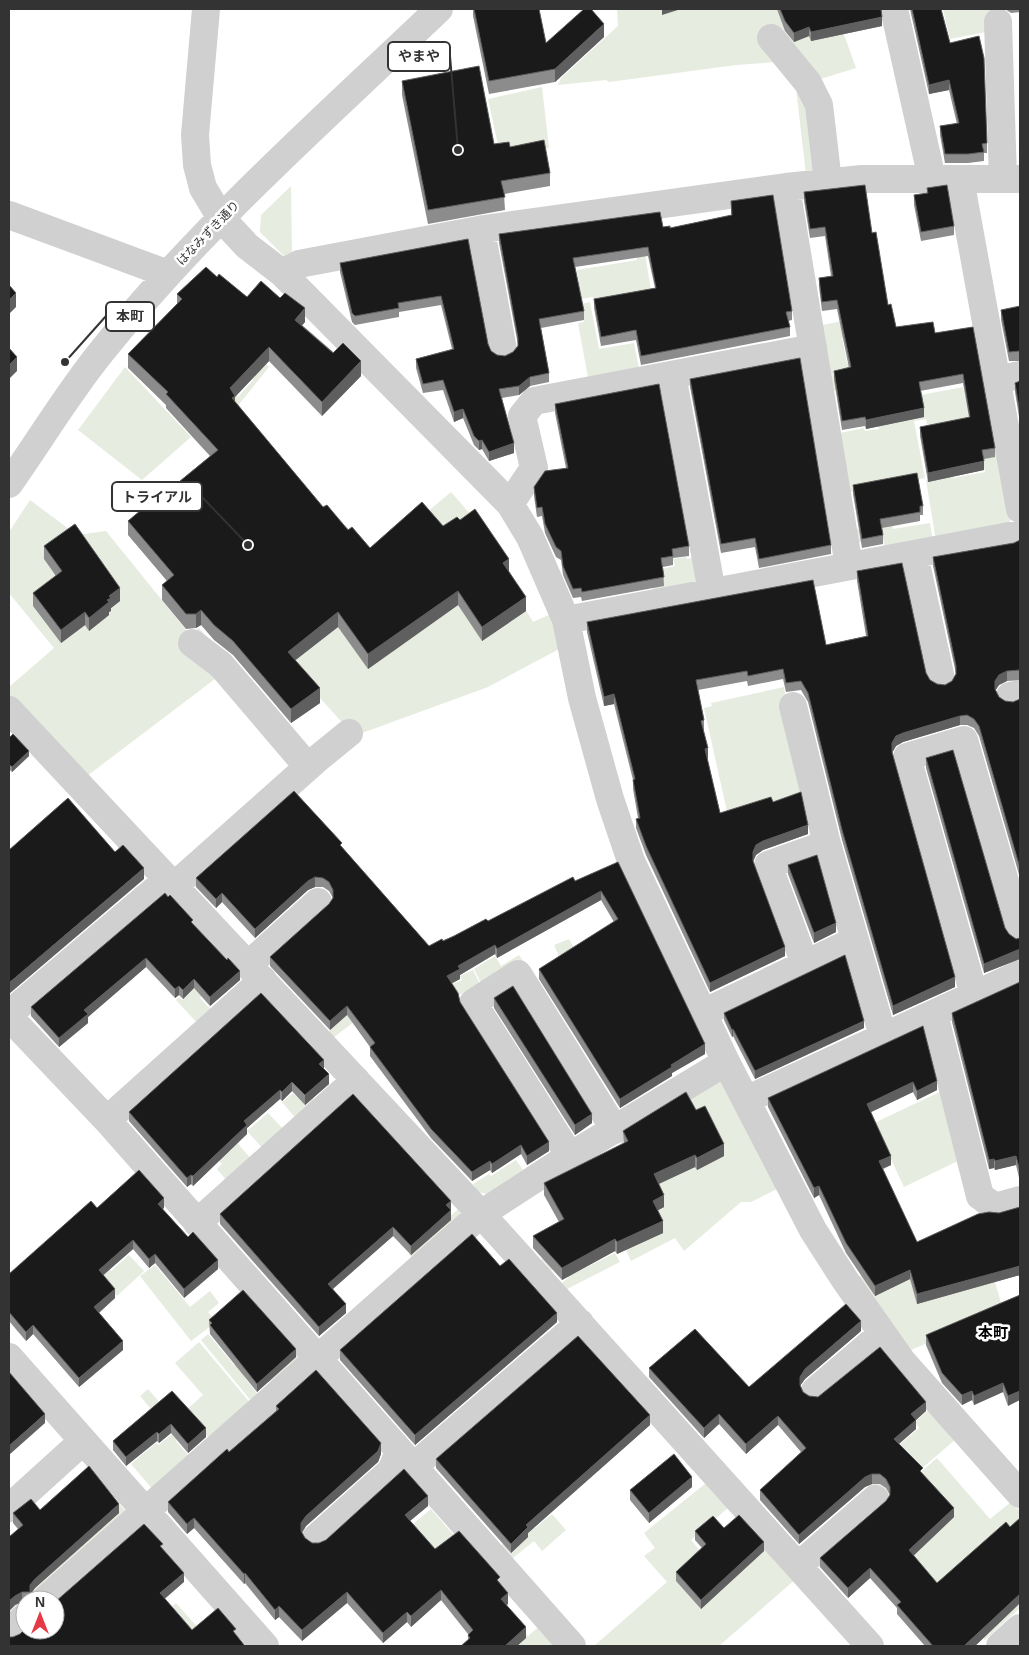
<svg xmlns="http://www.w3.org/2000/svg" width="1029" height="1655" font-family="Arial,'Noto Sans JP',sans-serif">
<rect width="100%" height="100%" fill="#fff"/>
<!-- green -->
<path fill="#e6ecdf" d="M617,9H843L842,29L856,68L814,81L833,160L806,175L796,88L776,62L736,65L609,82L606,80L558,85L561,78L618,26Z
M943,9H998L991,31L950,39Z
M542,87L549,148L500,154L488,99Z
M291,186L292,256H284L260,232L261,215Z
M642,235L652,297L594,306L593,297L581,299L577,270L637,260L633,236Z
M590,302L599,349L634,343L640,373L589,383L578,323L584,322L581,304Z
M843,321L846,337L842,338L847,363L879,357L841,389L830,392L817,326Z
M264,361L269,367L236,408L212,373L238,397L253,380L250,377Z
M125,367L191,437L142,480L78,430Z
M963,387L969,420L993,416L1012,518L1004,529L936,541L926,480L953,475V478L985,472L977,431L929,434L926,419L914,421L925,478L846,493L835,434L864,428L865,431L879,429L878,424L910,397Z
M451,492L492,539L511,574L506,577L533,622L551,614L563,647L488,687L354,736L271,643Z
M30,500L77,535L106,531L190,635L199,628L232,666L87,776L9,695V687L54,648L9,593V532Z
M892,523L893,529L930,523L933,541L885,549L883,538L855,543L852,530Z
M686,557L687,559L696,557L699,578L691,587L654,593L649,564L662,569L675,566L673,559Z
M784,687L804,799L728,816L704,708L712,706L711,703Z
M569,939L575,950L561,961L554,945Z
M519,955L523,961L521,965L481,983L474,969L495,956L501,966Z
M399,970L408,980L333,1038L328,1032Z
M473,970L480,984L451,999L445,987L462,980L460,976Z
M200,983L208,991L200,998L213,1012L199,1025L176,1000L179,997L182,1000Z
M720,1080L777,1189L751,1202H741L684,1251L675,1238L631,1261L600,1195L626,1153L619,1137Z
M306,1090L315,1100L298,1121L282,1102L293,1093L297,1097Z
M944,1090L962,1159L904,1187L874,1123Z
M268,1113L285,1131L264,1150L247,1131Z
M234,1139L252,1160L227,1181L217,1169L222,1164L215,1156Z
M516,1160L523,1170L487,1194L478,1192L473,1184L489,1174L491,1176Z
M458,1209L463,1215L414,1260L409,1254Z
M978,1222L1003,1310L911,1350L853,1279Z
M559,1249L577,1272L615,1253L620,1262L567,1289L562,1283L568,1278L558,1266L551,1271L541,1259Z
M94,1252L111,1271L129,1255L144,1271L117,1296L85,1260Z
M155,1265L190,1307L210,1291L219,1303L208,1312L216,1322L191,1341L140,1276Z
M208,1334L234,1365L244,1357L286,1363L300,1352L305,1357L271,1385L258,1368L245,1378L259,1396L252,1402L201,1340Z
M199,1342L252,1405L212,1442L194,1420L176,1441L191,1459L154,1491L131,1464L156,1443L159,1445L172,1434L140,1396L148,1389L175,1420L203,1395L175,1363Z
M931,1408L957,1438L882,1503L851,1467L881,1461L919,1428L915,1422Z
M937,1458L990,1519L1011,1502L1020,1511V1608L985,1640L921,1571L860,1525Z
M706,1483L729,1507L691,1540L701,1552L739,1519L797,1578L719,1646H594L667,1582L644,1556L655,1548L644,1533Z
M118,1502L128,1514L30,1600H25V1605L9,1619V1606Z
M431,1509L456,1538L426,1564L402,1533Z
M552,1514L566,1530L542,1551L534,1541L508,1562L497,1549L529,1522L535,1528Z
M176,1603L199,1629L191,1637L168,1610Z
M504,1609L528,1636L542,1624L561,1646H462Z"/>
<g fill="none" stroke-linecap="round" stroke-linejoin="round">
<!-- minor -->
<path stroke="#d0d0d0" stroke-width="28" d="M206,9L195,135L197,165L203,188L221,218L247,246L282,273L510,504L530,537L566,620L582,698L610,799L631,861L726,1062L813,1230L845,1280L902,1361L1020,1494
M894,9L932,179
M998,22L1003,179
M771,38L808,83L819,105L828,182
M960,179L1020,509
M786,187L849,566
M9,215L168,274
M481,230L503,350
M282,273L299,264L484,229L786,187L862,179H1020
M672,375L712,592
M996,380L1020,375
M9,484C40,440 68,393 102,351C202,226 324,119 439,9
M510,504L534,468L522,416L534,401L813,348
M914,554L941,679
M566,620L1020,534
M192,643L221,665L308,767
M1010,696L1020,694
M793,706L827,844L883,1036
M9,710L481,1214L870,1646
M173,887L317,759L349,733
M805,964L768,865L827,844
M248,965L318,902
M974,995L907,757L964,740L1020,933
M703,1013L854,941
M9,1014L167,880
M934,1014L980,1196L995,1207L1020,1200
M9,1017L107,1120L572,1646
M746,1100L1020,974
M107,1120L263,980
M570,1156L473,1003L518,974L615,1130
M197,1223L356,1080
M9,1357L265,1646
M815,1391L882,1334
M413,1467L580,1323
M9,1508L83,1441
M316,1538L391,1471L399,1452
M798,1566L875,1499
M45,1600L481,1214L570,1156L726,1062
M9,1632L25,1617
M1000,1646L1020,1628"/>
</g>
<!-- wall -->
<path fill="#8c8c8c" d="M473,9H539L546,43L604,37L555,82L489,94L473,16Z
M777,9H881L882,26L811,41L809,36L794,42L785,31Z
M910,9H941L950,43L987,143V153H984V161L968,163H945L940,135V126L957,124L949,90L929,94Z
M1005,9H1020V12L1011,13Z
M402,81L494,144L510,147L550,173V186L504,194L505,210L428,224L402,95Z
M927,188L954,226V235L921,241L914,205V195L927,193Z
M804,192L872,233L888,305L896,327L935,333L973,327L995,448V457L984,459V470L928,482L920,436V427L969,418L963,383L920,391L924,417L866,429L865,426L842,430L834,380V371L849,368L837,309L822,311L819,287V278L831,276L825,236L810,238L804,201Z
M731,201L792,311V320L788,321L790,327V336L641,365L636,340L601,346L594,308V299L655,288L648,256L575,267L584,311V320L541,328L549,373V382L530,386L519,395L502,398L514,453L489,461L482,449L479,450L474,445L463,418L454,422L443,390L423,393L416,368V359L452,349L441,305L399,312V317L355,325L352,322L340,272V263L468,239L488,344L491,351L497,355L505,356L513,352L518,345L499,243V234L663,227L670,228L731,215Z
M217,277L247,297L305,322L302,325L361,376L322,416L269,361L235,397V402L323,507L370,548L443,526L460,520L509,572L526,611L482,641L458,605L368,669L338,627L295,660L320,703L291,723L233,655L214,640L201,625L196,628L186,629L162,600V585L167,581L128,535V521L163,495L210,456L166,408V405L128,368V354L177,304V294Z
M1020,306V361H1009L1001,320V310Z
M690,379L831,545V554L759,568L755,547L721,553L690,387Z
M1020,381V423L1015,392V383Z
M555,404L689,546V556L673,558V565L663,567L664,586L582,601L581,597L573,598L563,575L561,560L556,557L545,533L542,516L537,517L534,496V487L566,468L555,413Z
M853,485L923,506V515H920V521L882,528L883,535V544L862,548L853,494Z
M1020,540V680L1007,681L999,685L995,691L999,697L1005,701L1013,702L1020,699V878L979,736L974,728L967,725H960L903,742L896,746L892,753L955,987L893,1015L842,840L808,702L801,690L786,692L783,679L748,686L747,681L698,690L704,720V730H703L707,758L720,813L773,802L808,834L763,850L756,855L753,861L785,956L710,992L646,855L636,828V819L638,818L633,789V780L614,704L604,706L587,632V622L826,645L866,636L857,581V571L926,673L930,680L937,684L945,685L952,681L956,674L933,566V557L1014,543Z
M44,546L120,601L111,608V611L109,612V615L89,631L85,625L61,643L33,606V593L56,576L44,559Z
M9,738L29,756L12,772L9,769Z
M926,758L1005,928L1009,934L1016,939L1020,938V959L984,973L926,768Z
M342,847L429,946L454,936L488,921L575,881L618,862L705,1054L672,1073V1076L620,1108L539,979V969L614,922L601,900L497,958L495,954L460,975V979L452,983L460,1002L549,1151L527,1165L521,1154L492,1173L490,1170L472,1181L431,1138L370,1056V1047L347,1015L330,1030L270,966V957L329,904L333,898L329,891L323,887H315L308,890L255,938L222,902L216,908L196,887V878Z
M788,865L836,932L814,943L788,874Z
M193,925L240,980L210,1006L194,988L183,999L179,995L175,998L146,967L88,1017V1023L59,1047L31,1016V1007Z
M1020,982V1182L1016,1165L995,1170L994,1168L989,1169L952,1022V1013Z
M494,998L592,1123L575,1135L494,1008Z
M724,1013L864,1028L755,1079L733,1036L732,1037L724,1020Z
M923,1026L937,1090L917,1100L913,1092L871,1112L891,1165L883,1169L917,1242L999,1213L1020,1207V1275L917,1304L910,1279L875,1296L846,1253L819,1195L814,1198L768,1107V1098Z
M324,1069L329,1084L305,1105L292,1091L282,1101L280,1099L247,1128V1134L193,1186L191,1184L187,1187L129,1121V1112Z
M696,1110L724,1156L697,1170L695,1167L659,1184L664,1207L658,1210L663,1233L617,1254L615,1251L562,1280L533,1248V1236L559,1222L544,1195V1183L624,1144L623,1131Z
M451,1201V1220L411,1255L393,1236L333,1289L346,1313L319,1336L220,1224V1214Z
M97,1208H164L162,1209L218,1269L184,1298L155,1263L149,1268L133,1249L103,1275L115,1298L99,1313L123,1350L79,1387L33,1334L26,1341L9,1321V1274Z
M500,1266L557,1322L415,1445L340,1360V1350Z
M1020,1295L1008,1406L1003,1392L974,1405L972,1400L962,1405L942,1383L926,1345V1335Z
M209,1320L296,1357L257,1392L210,1334Z
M861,1331L805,1379L800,1386L803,1392L809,1396L926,1411L916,1420V1429L899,1444L923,1475L954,1517L913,1556L937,1583L1010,1527L1020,1518V1603L975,1646H925L897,1614V1608L870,1578L848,1598L820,1567V1558L886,1501L890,1495L886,1488L880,1484H872L865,1487L799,1544L760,1500V1490L801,1452L778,1425L746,1454L719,1424L704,1438L649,1377V1368L749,1387Z
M172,1391L206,1437L188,1453L171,1433L159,1443L157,1441L126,1466L113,1450V1441Z
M276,1406L381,1454L378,1462L306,1526L302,1533L305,1538L312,1543H319L428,1506L410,1521L435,1549L500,1583L508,1604L506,1605L526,1638L517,1646H461L468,1641V1634L441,1600L411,1627L407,1622L383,1643L347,1603L302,1641L279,1617L275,1620L245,1583L244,1584L194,1528L187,1534L168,1512V1502L229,1452L276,1411Z
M650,1425L528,1533V1537L511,1553L436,1468V1459Z
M692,1487L649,1523L630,1500V1490Z
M40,1510L119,1513L35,1588L30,1595V1600H25V1602H22L15,1605L9,1611V1537L18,1529L13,1523V1513Z
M724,1528L764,1551L701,1609L676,1581V1572L702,1548L695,1540V1531Z"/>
<!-- shaded-wall -->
<path fill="#5f5f5f" d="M662,9H681L662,15Z
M882,17V26L811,41V32Z
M604,24V37L555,82V69Z
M809,27V36L794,42V33Z
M949,80V90L929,94V85Z
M16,293V307L9,314V300Z
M305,308V322L295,334V320Z
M269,347V361L235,397V410L232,412L230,388Z
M17,357V371L9,379V365Z
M361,361V376L322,416V402Z
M530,377V386L519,395V386Z
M924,408V417L866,429V420Z
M463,409V418L454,422V412Z
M482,440V449L479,450V441Z
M514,443V453L489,461V452Z
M984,461V470L928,482V473Z
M509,559V573L503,563Z
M120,588V601L111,608V611L109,612V615L89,631V618L107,600L109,596Z
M458,591V605L368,669V654Z
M526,597V611L482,641V627Z
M201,610V625L196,628V614Z
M85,612V625L61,643V630Z
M338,612V627L288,666V652Z
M1007,671V681L999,685L995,691V681L999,675Z
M320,688V703L291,723V709Z
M614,694V704L604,706V697Z
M960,716V725L903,742L896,746L892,753V743L896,736L903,733Z
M708,748V758H705V749Z
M29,751V756L12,772V767Z
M808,825V834L763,850L756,855L753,862V852L756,845L763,841Z
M144,868V879L9,994V983Z
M315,877V887L308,890L255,938V929L308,881Z
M601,891V900L497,958V949Z
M222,893V902L216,908V899Z
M836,923V932L814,943V933Z
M495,945V954L460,975V979L447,986V976L458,966Z
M785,947V956L710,992V983Z
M1020,949V959L984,973V964Z
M146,958V967L88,1017V1023L59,1047V1038L84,1010Z
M240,971V980L210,1006V997Z
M955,977V987L893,1015V1006Z
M194,979V988L183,999V990Z
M179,986V995L175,998V989Z
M347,1006V1015L330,1030V1021Z
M864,1021V1028L755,1079V1071Z
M733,1029V1036L732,1037V1030Z
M705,1044V1054L672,1073V1076L620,1108V1099L671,1065Z
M324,1060V1069L319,1064Z
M329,1074V1084L305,1105V1095Z
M937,1081V1090L917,1100V1091Z
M292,1082V1091L282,1101V1092Z
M913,1082V1092L867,1114V1104Z
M280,1090V1099L247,1128V1134L193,1186V1176L244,1121Z
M592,1114V1123L575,1135V1125Z
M549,1142V1151L527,1165V1156Z
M724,1144V1156L697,1170V1158Z
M521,1145V1154L492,1173V1164Z
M695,1155V1167L654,1186V1174Z
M891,1156V1165L879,1170V1161Z
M1016,1156V1165L995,1170V1161Z
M994,1159V1168L989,1169V1160Z
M490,1161V1170L472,1181V1172Z
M191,1175V1184L187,1187V1178Z
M819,1186V1195L814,1198V1188Z
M664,1195V1207L653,1213V1201Z
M164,1198V1208L158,1213V1204Z
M451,1201V1210L446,1205Z
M451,1210V1220L411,1255V1246Z
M663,1221V1233L617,1254V1242Z
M393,1227V1236L328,1293V1284Z
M615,1239V1251L562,1280V1268Z
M133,1240V1249L99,1279V1270Z
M155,1254V1263L149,1268V1259Z
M218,1260V1269L184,1298V1289Z
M1020,1266V1275L917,1304V1294Z
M910,1270V1279L875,1296V1286Z
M115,1289V1298L94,1317V1307Z
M346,1304V1313L319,1336V1327Z
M557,1313V1322L415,1445V1435Z
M861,1321V1331L805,1379L800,1386V1394V1377L805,1369Z
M33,1325V1334L26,1341V1332Z
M123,1341V1350L79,1387V1378Z
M296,1349V1357L257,1392V1384Z
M1003,1383V1392L974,1405V1396Z
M972,1391V1400L962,1405V1395Z
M1020,1391V1400L1008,1406V1396Z
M926,1402V1411L916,1420V1429L894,1448V1439L911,1414Z
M45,1414V1423L9,1455V1446Z
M719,1414V1424L704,1438V1428Z
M650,1415V1425L528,1533V1537L511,1553V1544L526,1525Z
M778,1416V1425L746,1454V1444Z
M171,1424V1433L159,1443V1434Z
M206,1428V1437L188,1453V1444Z
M157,1432V1441L126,1466V1457Z
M381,1443V1454L378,1462L306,1526L301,1534V1523L306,1516Z
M872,1474V1484L865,1487L799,1544V1535L865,1477Z
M692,1477V1487L649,1523V1513Z
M428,1496V1506L405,1525V1515Z
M119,1504V1513L35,1588L30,1595V1600V1585L35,1579Z
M954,1508V1517L909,1560V1550Z
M194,1518V1528L187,1534V1524Z
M764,1542V1551L701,1609V1600Z
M870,1568V1578L848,1598V1588Z
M184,1573V1582L160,1603V1593Z
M245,1573V1583L244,1584V1574Z
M441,1590V1600L411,1627V1616Z
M22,1592V1602L15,1605L9,1611V1601L15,1596Z
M347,1592V1603L302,1641V1630Z
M508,1593V1604L501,1609V1599Z
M1020,1594V1603L975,1646H964Z
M279,1606V1617L275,1620V1610Z
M407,1612V1622L383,1643V1633Z
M526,1627V1638L517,1646H505Z"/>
<!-- building -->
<path fill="#1a1a1a" stroke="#5f5f5f" d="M474,9H539L546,43L584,9H591L604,24L555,69L489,81Z
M780,9H881L882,17L811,32L809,27L794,33L785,21Z
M912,9H941L950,43L979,36L984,58L987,143L982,144L984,152L968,154H945L940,126L959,123L949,80L929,85Z
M479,66L494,144L509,142L510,147L544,140L550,173L501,181L505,197L428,210L402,81Z
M865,185L872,233L876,232L888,305L891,304L896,327L933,322L935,333L973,327L995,448L982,450L984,461L928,473L920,427L970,417L963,374L919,382L924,408L866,420L865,417L842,421L834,371L851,367L837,300L822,302L819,278L833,276L825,227L810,229L804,192Z
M947,185L954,226L921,232L914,195L928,193L927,188Z
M773,195L792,311L786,312L790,327L641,356L636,330L601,337L594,299L656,288L648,247L573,258L584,311L539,319L549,373L530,377L519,386L499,389L514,443L489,452L482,440L479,441L474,436L463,409L454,412L443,380L423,384L416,359L454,349L441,296L398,303L399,308L355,316L352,313L340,263L468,239L488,344L491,351L497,355L505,356L513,352L518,346V338L499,234L660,212L663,227L670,226V228L732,215L731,201Z
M206,267L217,277L219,274L247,297L261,281L280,298L285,293L305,308L295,320L333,353L343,343L361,361L322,402L269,347L230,388L235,396L232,398L323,507L327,505L348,530L352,527L370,548L422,502L443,526L457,517L460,520L475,509L509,559L503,563L526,597L482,627L458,591L368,654L338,612L288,652L320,688L291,709L233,641L214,625L201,610L196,614H186L162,585L174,575L128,521L161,493L163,495L218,450L166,394L168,392L128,354L182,299L177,294Z
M9,285L16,293L9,300Z
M1020,306V351L1009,352L1001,310Z
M9,348L17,357L9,365Z
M800,358L831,545L759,559L755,538L721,544L690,379Z
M1020,381V414L1015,383Z
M659,384L689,546L672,549L673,556L661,558L664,577L582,592L581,588L573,589L563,566L561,551L556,547L545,524L542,507L537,508L534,487L545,471L568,468L555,404Z
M917,473L923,506H920V512L880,519L883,535L862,539L853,485Z
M75,524L120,588L109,596L111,598L107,600L109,602L89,618L85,612L61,630L33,593L62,571L44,546Z
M1020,540V670L1007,671L999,675L995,681V689L999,697L1005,701L1013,702L1020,699V868L979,726L974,719L967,715L960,716L903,733L896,736L892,743V752L955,977L893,1006L842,830L808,693L801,681L786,683L783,669L748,676L747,671L696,680L704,720L701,721L708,748L705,749L720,813L771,797L773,802L801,792L808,825L763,841L756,845L753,852V861L785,947L710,983L646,846L636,819L640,818L633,780L635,779L614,694L604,697L587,622L813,580L826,645L868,636L857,571L902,563L926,673L930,680L937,684L945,685L952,681L956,674V666L933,557L1014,543Z
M13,734L29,751L12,767L9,764V738Z
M953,750L1005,928L1009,934L1016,939L1020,938V949L984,964L926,758Z
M294,791L342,843L340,845L429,946L442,939L443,941L454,936L486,919L488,921L573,877L575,881L618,862L705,1044L671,1065L672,1067L620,1099L539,969L618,919L601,891L497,949L495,945L458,966L460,969L447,976L458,993L460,1002L549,1142L527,1156L521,1145L492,1164L490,1161L472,1172L431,1129L370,1047L375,1043L347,1006L330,1021L270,957L329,904L333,898V890L329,882L323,878L315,877L308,881L255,929L222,893L216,899L196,878Z
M68,798L115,852L123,845L144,868L9,983V850Z
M817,855L836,923L814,933L788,865Z
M165,893L168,897L170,895L193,920L191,922L227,960L228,958L240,971L210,997L194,979L183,990L179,986L175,989L146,958L84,1010L88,1014L59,1038L31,1007Z
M845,955L864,1021L755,1071L733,1029L732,1030L724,1013Z
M1020,982V1172L1016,1156L995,1161L994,1159L989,1160L952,1013Z
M513,986L592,1114L575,1125L494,998Z
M261,993L324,1060L319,1064L329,1074L305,1095L292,1082L282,1092L280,1090L244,1121L247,1125L193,1176L191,1175L187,1178L129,1112Z
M923,1026L937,1081L917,1091L913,1082L867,1104L891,1156L879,1161L917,1242L978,1214L989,1212L999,1213L1020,1207V1266L917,1294L910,1270L875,1286L846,1243L819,1186L814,1188L768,1098Z
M686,1092L696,1110L705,1106L724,1144L697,1158L695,1155L654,1174L664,1195L653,1201L663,1221L617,1242L615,1239L562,1268L533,1236L564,1219L544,1183L628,1141L623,1131L626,1129Z
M353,1094L451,1201L446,1205L451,1210L411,1246L393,1227L328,1284L346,1304L319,1327L220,1214Z
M139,1170L164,1198L158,1204L188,1237L193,1232L218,1260L184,1289L155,1254L149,1259L133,1240L99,1270L115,1289L94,1307L123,1341L79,1378L33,1325L26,1332L9,1312V1274L91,1201L97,1208Z
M472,1234L500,1266L509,1259L557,1313L415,1435L340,1350Z
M243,1290L296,1349L257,1384L210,1325L212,1323L209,1320Z
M1020,1295V1391L1008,1396L1003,1383L974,1396L972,1391L962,1395L942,1373L926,1335Z
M846,1304L861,1321L805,1369L800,1377V1385L803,1392L809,1396L818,1397L880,1347L926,1402L911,1414L916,1420L894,1439L923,1468L920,1471L954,1508L909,1550L937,1583L1006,1522L1010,1527L1020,1518V1594L964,1646H933L897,1605L901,1602L870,1568L848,1588L820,1558L886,1501L890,1495V1487L886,1479L880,1474H872L865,1477L799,1535L760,1490L806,1448L778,1416L746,1444L719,1414L704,1428L649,1368L695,1329L749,1387Z
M578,1336L650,1415L526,1525L528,1527L511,1544L436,1459Z
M316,1370L381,1443L378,1451L306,1516L301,1523V1531L305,1538L312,1543H319L326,1540L404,1469L428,1496L405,1515L435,1549L459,1531L500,1577L497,1580L508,1593L501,1599L526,1627L505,1646H461L470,1638L468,1635L473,1630L441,1590L411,1616L407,1612L383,1633L347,1592L302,1630L279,1606L275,1610L245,1573L244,1574L194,1518L187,1524L168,1502L227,1449L229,1452L279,1409L276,1406Z
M9,1372L45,1414L9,1446Z
M172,1391L206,1428L188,1444L171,1424L159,1434L157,1432L126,1457L113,1441Z
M674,1454L692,1477L649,1513L630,1490Z
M89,1466L119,1504L35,1579L30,1585V1592H22L15,1596L9,1601V1537L23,1525L13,1513L31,1499L40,1510Z
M739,1515L764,1542L701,1600L676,1572L706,1544L695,1531L713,1516L724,1528Z
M144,1524L163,1544L160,1546L184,1573L160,1593L192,1630L218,1608L236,1629L233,1631L245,1646H9V1637H13L20,1634L25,1629V1630H55V1602Z"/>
<g text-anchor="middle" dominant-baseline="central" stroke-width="5" stroke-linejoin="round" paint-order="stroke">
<!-- street labels -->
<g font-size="12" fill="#333" stroke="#fff">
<text transform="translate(208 233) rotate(-46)">はなみずき通り</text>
</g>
<!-- quarter labels -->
<g font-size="15" font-weight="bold" fill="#000" stroke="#fff">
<text x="993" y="1332">本町</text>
</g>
</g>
<!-- callouts -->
<path fill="none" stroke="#333" stroke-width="2" d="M458 150L450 56M65 362L106 316M248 545L202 497"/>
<g fill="#333" stroke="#fff" stroke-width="2">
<circle cx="458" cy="150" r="5"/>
<circle cx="65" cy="362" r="5"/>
<circle cx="248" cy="545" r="5"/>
</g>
<g fill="#fff" stroke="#333" stroke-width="2">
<rect x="388" y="42" width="62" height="29" rx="5"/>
<rect x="106" y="302" width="48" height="29" rx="5"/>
<rect x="112" y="482" width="90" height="29" rx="5"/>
</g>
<g font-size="14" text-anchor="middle" font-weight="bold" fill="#333">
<text x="419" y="61">やまや</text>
<text x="130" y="321">本町</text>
<text x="157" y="502">トライアル</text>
</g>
<!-- border -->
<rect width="1029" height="1655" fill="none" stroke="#333333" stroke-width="20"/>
<!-- north arrow -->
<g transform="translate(40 1615)"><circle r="24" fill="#ffffff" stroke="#adadad"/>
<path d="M0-4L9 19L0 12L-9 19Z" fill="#e63946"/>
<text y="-8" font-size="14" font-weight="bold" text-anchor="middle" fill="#333333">N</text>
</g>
</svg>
